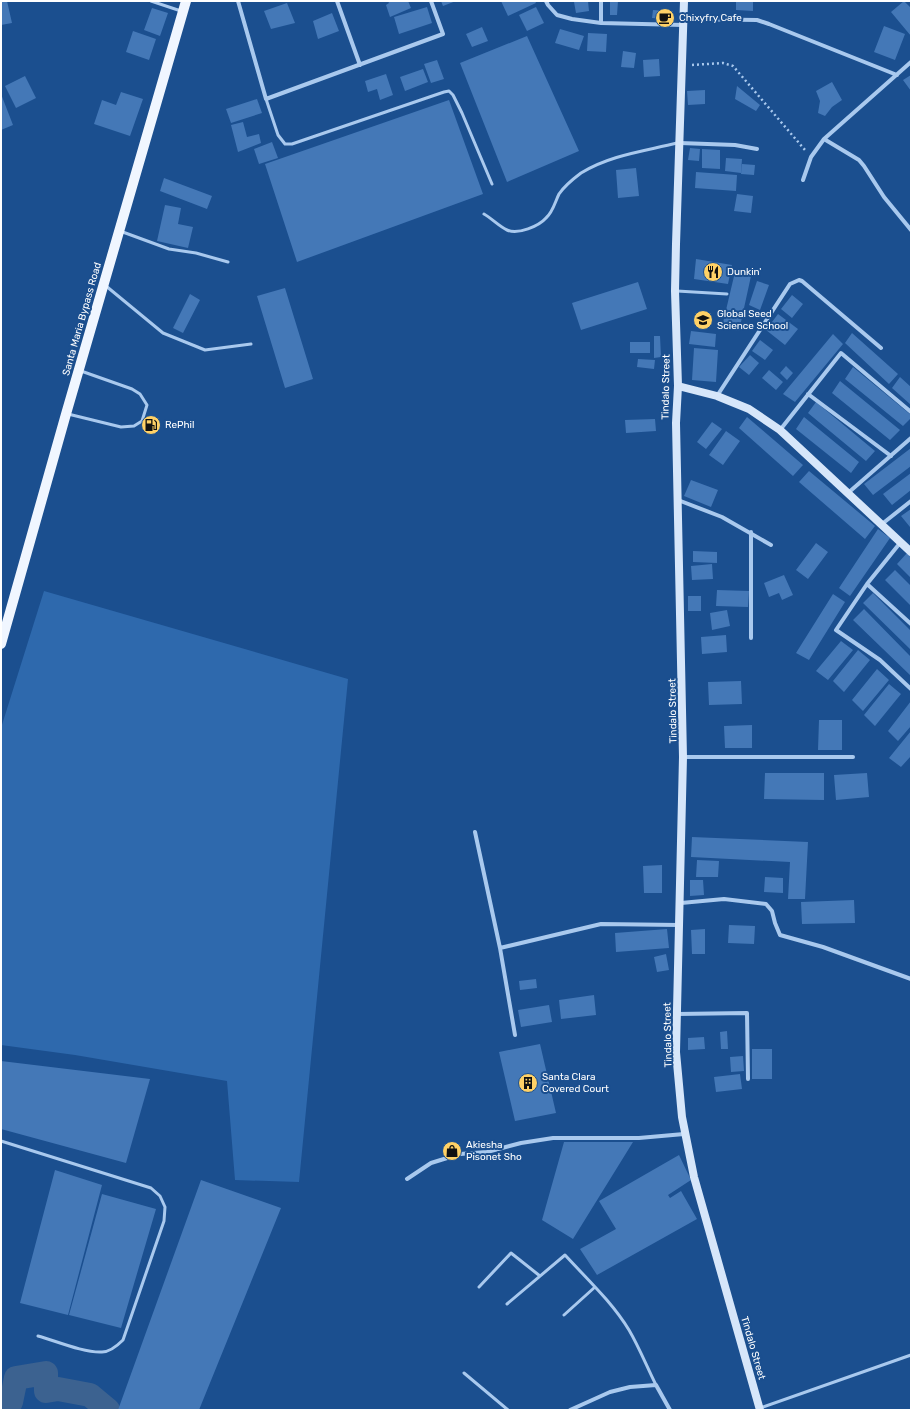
<svg xmlns="http://www.w3.org/2000/svg" width="912" height="1411" font-family="Rubik,sans-serif">
<rect width="100%" height="100%" fill="#1b4f8f"/>
<!-- green -->
<path fill="#2e69ad" d="M44,591L348,679L299,1182L235,1180L227,1081L75,1055L1,1045V728Z"/>
<g fill="none" stroke-linecap="round" stroke-linejoin="round">
<!-- river -->
<path stroke="#3c6290" stroke-width="24" d="M2,1410L11,1402L16,1378L46,1373V1391L58,1389L90,1395L108,1410"/>
</g>
<!-- building -->
<path fill="#4478b7" d="M1,1H7L12,23L1,25Z
M388,1H408L411,8L390,17L386,5L389,3Z
M441,1H456L443,6Z
M501,1H535L536,3L508,16Z
M588,1L589,11L576,13L574,2Z
M610,1H618L617,15H610Z
M736,1H753V11L736,10Z
M904,1L911,8V36L891,12Z
M287,3L295,23L271,29L264,11Z
M427,7L432,23L399,34L394,17Z
M536,7L544,23L527,31L519,15Z
M152,8L168,13L160,36L144,30Z
M653,10L666,11V19L652,18Z
M332,13L339,31L318,39L313,21Z
M884,26L905,34L895,60L874,52Z
M482,27L488,41L472,47L466,34Z
M560,29L584,36L579,50L555,43Z
M133,31L156,39L149,60L126,52Z
M588,33L607,34L606,52L587,51Z
M527,36L579,151L507,182L460,63Z
M623,51L636,53L634,68L621,67Z
M659,59L660,76L644,77L643,60Z
M437,60L444,79L431,83L424,64Z
M423,69L428,82L405,91L400,77Z
M386,74L393,95L380,100L377,89L368,92L365,81Z
M911,75V91L903,80Z
M25,76L36,98L16,108L5,86Z
M832,82L842,100L832,107L825,116L818,113L820,101L816,91Z
M737,86L760,105L756,111L735,99Z
M705,90V104L688,105L687,91Z
M121,92L143,99L130,136L94,124L102,100L116,105Z
M1,94L13,125L1,130Z
M257,99L262,113L231,123L226,109Z
M449,100L483,194L297,262L265,164Z
M243,122L247,137L259,134L261,143L238,152L231,125Z
M272,142L278,158L259,164L254,149Z
M690,148L700,149L699,161L688,160Z
M702,149L720,150V169L702,168Z
M726,158L742,159L741,173L725,171Z
M742,164L755,165L754,175L741,174Z
M636,168L639,196L618,198L616,170Z
M696,172L737,175L736,191L695,188Z
M164,178L212,196L207,209L160,191Z
M737,194L753,196L751,213L734,211Z
M165,205L181,208L178,224L193,227L188,248L157,241Z
M696,259L732,265L728,284L694,279Z
M735,272L751,276L739,331L722,327Z
M757,281L769,285L760,310L749,305Z
M638,282L647,309L581,330L572,303Z
M285,288L313,379L285,388L257,296Z
M190,294L200,300L183,333L173,328Z
M792,295L803,304L792,318L781,309Z
M778,314L798,329L785,345L766,330Z
M691,331L716,334L715,347L689,344Z
M852,333L898,374L889,384L845,343Z
M833,334L843,344L795,402L783,394Z
M654,336H660L661,357L654,358Z
M760,340L773,350L765,360L752,351Z
M630,342H650V353H630Z
M694,348L718,350L716,382L692,380Z
M750,355L759,363L749,375L739,367Z
M638,359L655,360L654,369L637,367Z
M786,366L793,373L787,380L780,373Z
M853,367L911,415V418L903,426L845,379Z
M769,370L783,382L776,390L762,378Z
M900,377L911,387V405L892,388Z
M840,381L900,430L890,440L832,393Z
M816,402L875,451L866,461L808,413Z
M747,417L803,465L793,476L739,428Z
M804,417L859,462L851,473L796,429Z
M655,419L656,431L626,433L625,420Z
M712,422L722,429L706,449L697,442Z
M726,431L740,441L723,465L709,455Z
M911,448V466L873,495L864,484Z
M809,471L875,526L865,539L799,482Z
M911,473V490L892,505L883,494Z
M691,480L718,490L711,507L684,496Z
M911,509V526L910,527L901,516Z
M878,529L890,538L850,596L839,588Z
M816,543L828,552L808,579L796,570Z
M693,551L717,552V563L693,562Z
M907,553L911,557V578L897,564Z
M712,564L713,579L692,580L691,566Z
M895,570L911,586V606L885,580Z
M784,575L793,595L782,600L779,593L769,597L764,583Z
M717,590L749,591L748,607L716,606Z
M873,593L911,631V650L863,603Z
M833,594L845,602L809,660L796,653Z
M688,596H701V611H688Z
M864,609L911,657V676L853,620Z
M727,610L730,626L712,630L710,613Z
M726,635L727,652L702,654L701,637Z
M841,641L853,650L828,680L816,671Z
M858,650L870,660L844,692L833,681Z
M877,669L889,680L863,711L852,700Z
M741,681L742,704L709,705L708,682Z
M889,684L901,694L875,726L864,715Z
M911,701V726L898,741L888,731Z
M819,720H842V750H818Z
M752,725V748H725L724,726Z
M911,731V756L901,767L889,758Z
M765,773H824V800L764,799Z
M867,773L869,797L836,800L834,775Z
M692,837L808,842L805,899H788L790,862L691,857Z
M697,860L719,861L718,877H696Z
M662,865V893H644L643,866Z
M765,877L783,878V893L764,892Z
M690,880H703L704,895L690,896Z
M854,900L855,923L802,924L801,902Z
M729,925L755,926L754,944L728,943Z
M667,929L669,948L616,952L615,933Z
M705,929V954H692L691,930Z
M666,954L669,970L657,972L654,957Z
M536,979L537,988L520,990L519,981Z
M594,995L596,1015L561,1019L559,1000Z
M549,1005L552,1022L521,1027L518,1010Z
M727,1031L728,1049H721L720,1032Z
M704,1037L705,1049L688,1050V1038Z
M540,1044L556,1113L515,1121L499,1052Z
M752,1049H772V1079H752Z
M743,1056L744,1071L731,1072L730,1057Z
M1,1061L150,1079L126,1163L1,1129Z
M740,1074L742,1089L716,1092L714,1077Z
M564,1142H633L573,1239L542,1220Z
M679,1155L691,1180L668,1195L670,1198L681,1191L697,1219L597,1275L580,1249L616,1229L599,1201Z
M55,1170L102,1185L68,1315L20,1303Z
M201,1180L281,1208L199,1410H118Z
M102,1194L156,1209L121,1328L69,1315Z"/>
<g fill="none" stroke-linecap="round" stroke-linejoin="round">
<!-- path -->
<path stroke="#a9c9ee" stroke-width="2.5" stroke-dasharray="2 3" stroke-linecap="butt" d="M692,65L723,63L733,66L805,150"/>
<!-- lane -->
<path stroke="#a9c9ee" stroke-width="3" d="M151,1L181,11
M266,99L278,135L285,144H292L444,92L449,91L453,95L462,113L492,184
M484,214C491,218 500,227 507,230C518,235 539,226 546,218C553,212 555,202 559,194C565,185 573,179 581,173C610,155 645,151 677,143
M120,231L169,249L196,253L228,262
M106,286L163,333L205,350L251,344
M677,291L727,294
M68,414L121,427L134,426L142,421L147,405L140,394L132,389L81,371
M1,1141L151,1188L160,1196L165,1207L164,1221L123,1340C118,1345 110,1352 102,1352C84,1353 56,1341 38,1336
M479,1287L511,1253L540,1276
M507,1304L565,1255C587,1279 612,1302 629,1330C639,1347 647,1367 656,1385
M564,1315L595,1287
M464,1373L508,1410
M760,1408L911,1355"/>
<!-- street -->
<path stroke="#a9c9ee" stroke-width="4" d="M238,1L266,99L443,34L431,1
M337,1L360,65
M546,1L548,5L557,15L572,19L601,23L683,25
M683,19L757,20L769,24L897,75
M601,23V1
M824,139L859,160L864,166L884,197L911,230
M680,143L735,145L757,149
M803,180L811,157L824,139L911,62
M808,394L891,456
M717,396L790,284L799,280L802,281L881,348
M780,430L841,353L911,412
M848,493L911,438
M678,500L722,517L771,545
M882,524L911,501
M751,532V638
M900,543L867,584L836,630L880,660L911,689
M867,584L911,624
M683,757H853
M475,832L500,948
M681,903L724,899L766,904L772,911L775,923L780,935L823,947L911,979
M677,1014L747,1013L748,1079
M515,1035L500,948L601,924L679,925
M407,1179L431,1163L460,1154L487,1152L521,1143L553,1138H639L684,1134
M570,1410L610,1392L630,1387L656,1385L670,1410"/>
<!-- secondary -->
<path stroke="#d6e6fa" stroke-width="8" d="M684,1L676,244L675,291L678,386L676,423L683,757L676,1052L682,1117L694,1177L760,1410
M678,386L717,396L749,409L780,430L911,552"/>
<!-- primary -->
<path stroke="#f0f6ff" stroke-width="10" d="M1,644L66,414L186,1"/>
</g>
<!-- icons -->
<defs>
<g id="cafe-disc" transform="scale(1)"><circle r="9.5" fill="#ffd166" stroke="#1b4f8f"/><path d="M-5.5-4.5H6V0H3Q3 3.5 0 3.5H-2.5Q-5.5 3.5-5.5 0ZM3-3.2v2h1.7v-2ZM-6 4.5H4V6H-6Z" fill="#111"/></g>
<g id="restaurant-disc" transform="scale(1)"><circle r="9.5" fill="#ffd166" stroke="#1b4f8f"/><path d="M-5-6h1v4h1v-4h1v4h1v-4h1v5L-1.5 .5V6h-2V.5L-5-1ZM5-6V6H3V1.5H1.5Q1.5-4 5-6Z" fill="#111"/></g>
<g id="school-disc" transform="scale(1)"><circle r="9.5" fill="#ffd166" stroke="#1b4f8f"/><path d="M0-5L7-2L0 1L-7-2ZM-4 1L0 2.5L4 1V4Q0 6-4 4Z" fill="#111"/></g>
<g id="fuel-disc" transform="scale(1)"><circle r="9.5" fill="#ffd166" stroke="#1b4f8f"/><path d="M-5.5-6h7V0h2V4h1.3V-2.5L3-4.5l.8-.8L6-3V5H2.5V1h-1V6h-7ZM-4.2-4.7v3.2H.2V-4.7Z" fill="#111"/></g>
<g id="building-disc" transform="scale(1)"><circle r="9.5" fill="#ffd166" stroke="#1b4f8f"/><path d="M-4-6H4V6H1V3H-1V6H-4ZM-2.5-4.3h1.7v1.8h-1.7ZM.8-4.3h1.7v1.8H.8ZM-2.5-1h1.7V.8h-1.7ZM.8-1h1.7V.8H.8Z" fill="#111"/></g>
<g id="shop-disc" transform="scale(1)"><circle r="9.5" fill="#ffd166" stroke="#1b4f8f"/><path d="M-5-2.5h2.3a2.7 3.5 0 0 1 5.4 0H5L5.5 6h-11ZM-1.5-2.5h3a1.5 2.3 0 0 0-3 0Z" fill="#111"/></g>
</defs>
<g fill-rule="evenodd">
<use href="#cafe-disc" x="665" y="18"/>
<use href="#restaurant-disc" x="713" y="272"/>
<use href="#school-disc" x="703" y="320"/>
<use href="#fuel-disc" x="151" y="425"/>
<use href="#building-disc" x="528" y="1083"/>
<use href="#shop-disc" x="452" y="1151"/>
</g>
<g text-anchor="middle" dominant-baseline="central" stroke-width="4" stroke-linejoin="round" paint-order="stroke">
<!-- poi labels -->
<g font-size="10" fill="#fff" stroke="#1b4f8f" text-anchor="start">
<text x="679" y="18">Chixyfry Cafe</text>
<text x="727" y="272">Dunkin'</text>
<text x="717" y="314">Global Seed<tspan x="717" dy="12">Science School</tspan></text>
<text x="165" y="425">RePhil</text>
<text x="542" y="1077">Santa Clara<tspan x="542" dy="12">Covered Court</tspan></text>
<text x="466" y="1145">Akiesha<tspan x="466" dy="12">Pisonet Sho</tspan></text>
</g>
<!-- street labels -->
<g font-size="10" fill="#fff" stroke="#1b4f8f">
<text transform="translate(82 319) rotate(-74)">Santa Maria Bypass Road</text>
<text transform="translate(666 387) rotate(-89)">Tindalo Street</text>
<text transform="translate(673 711) rotate(-91)">Tindalo Street</text>
<text transform="translate(668 1035) rotate(-91)">Tindalo Street</text>
<text transform="translate(753 1348) rotate(74)">Tindalo Street</text>
</g>
</g>
<!-- border -->
<rect width="912" height="1411" fill="none" stroke="#ffffff" stroke-width="4"/>
</svg>
